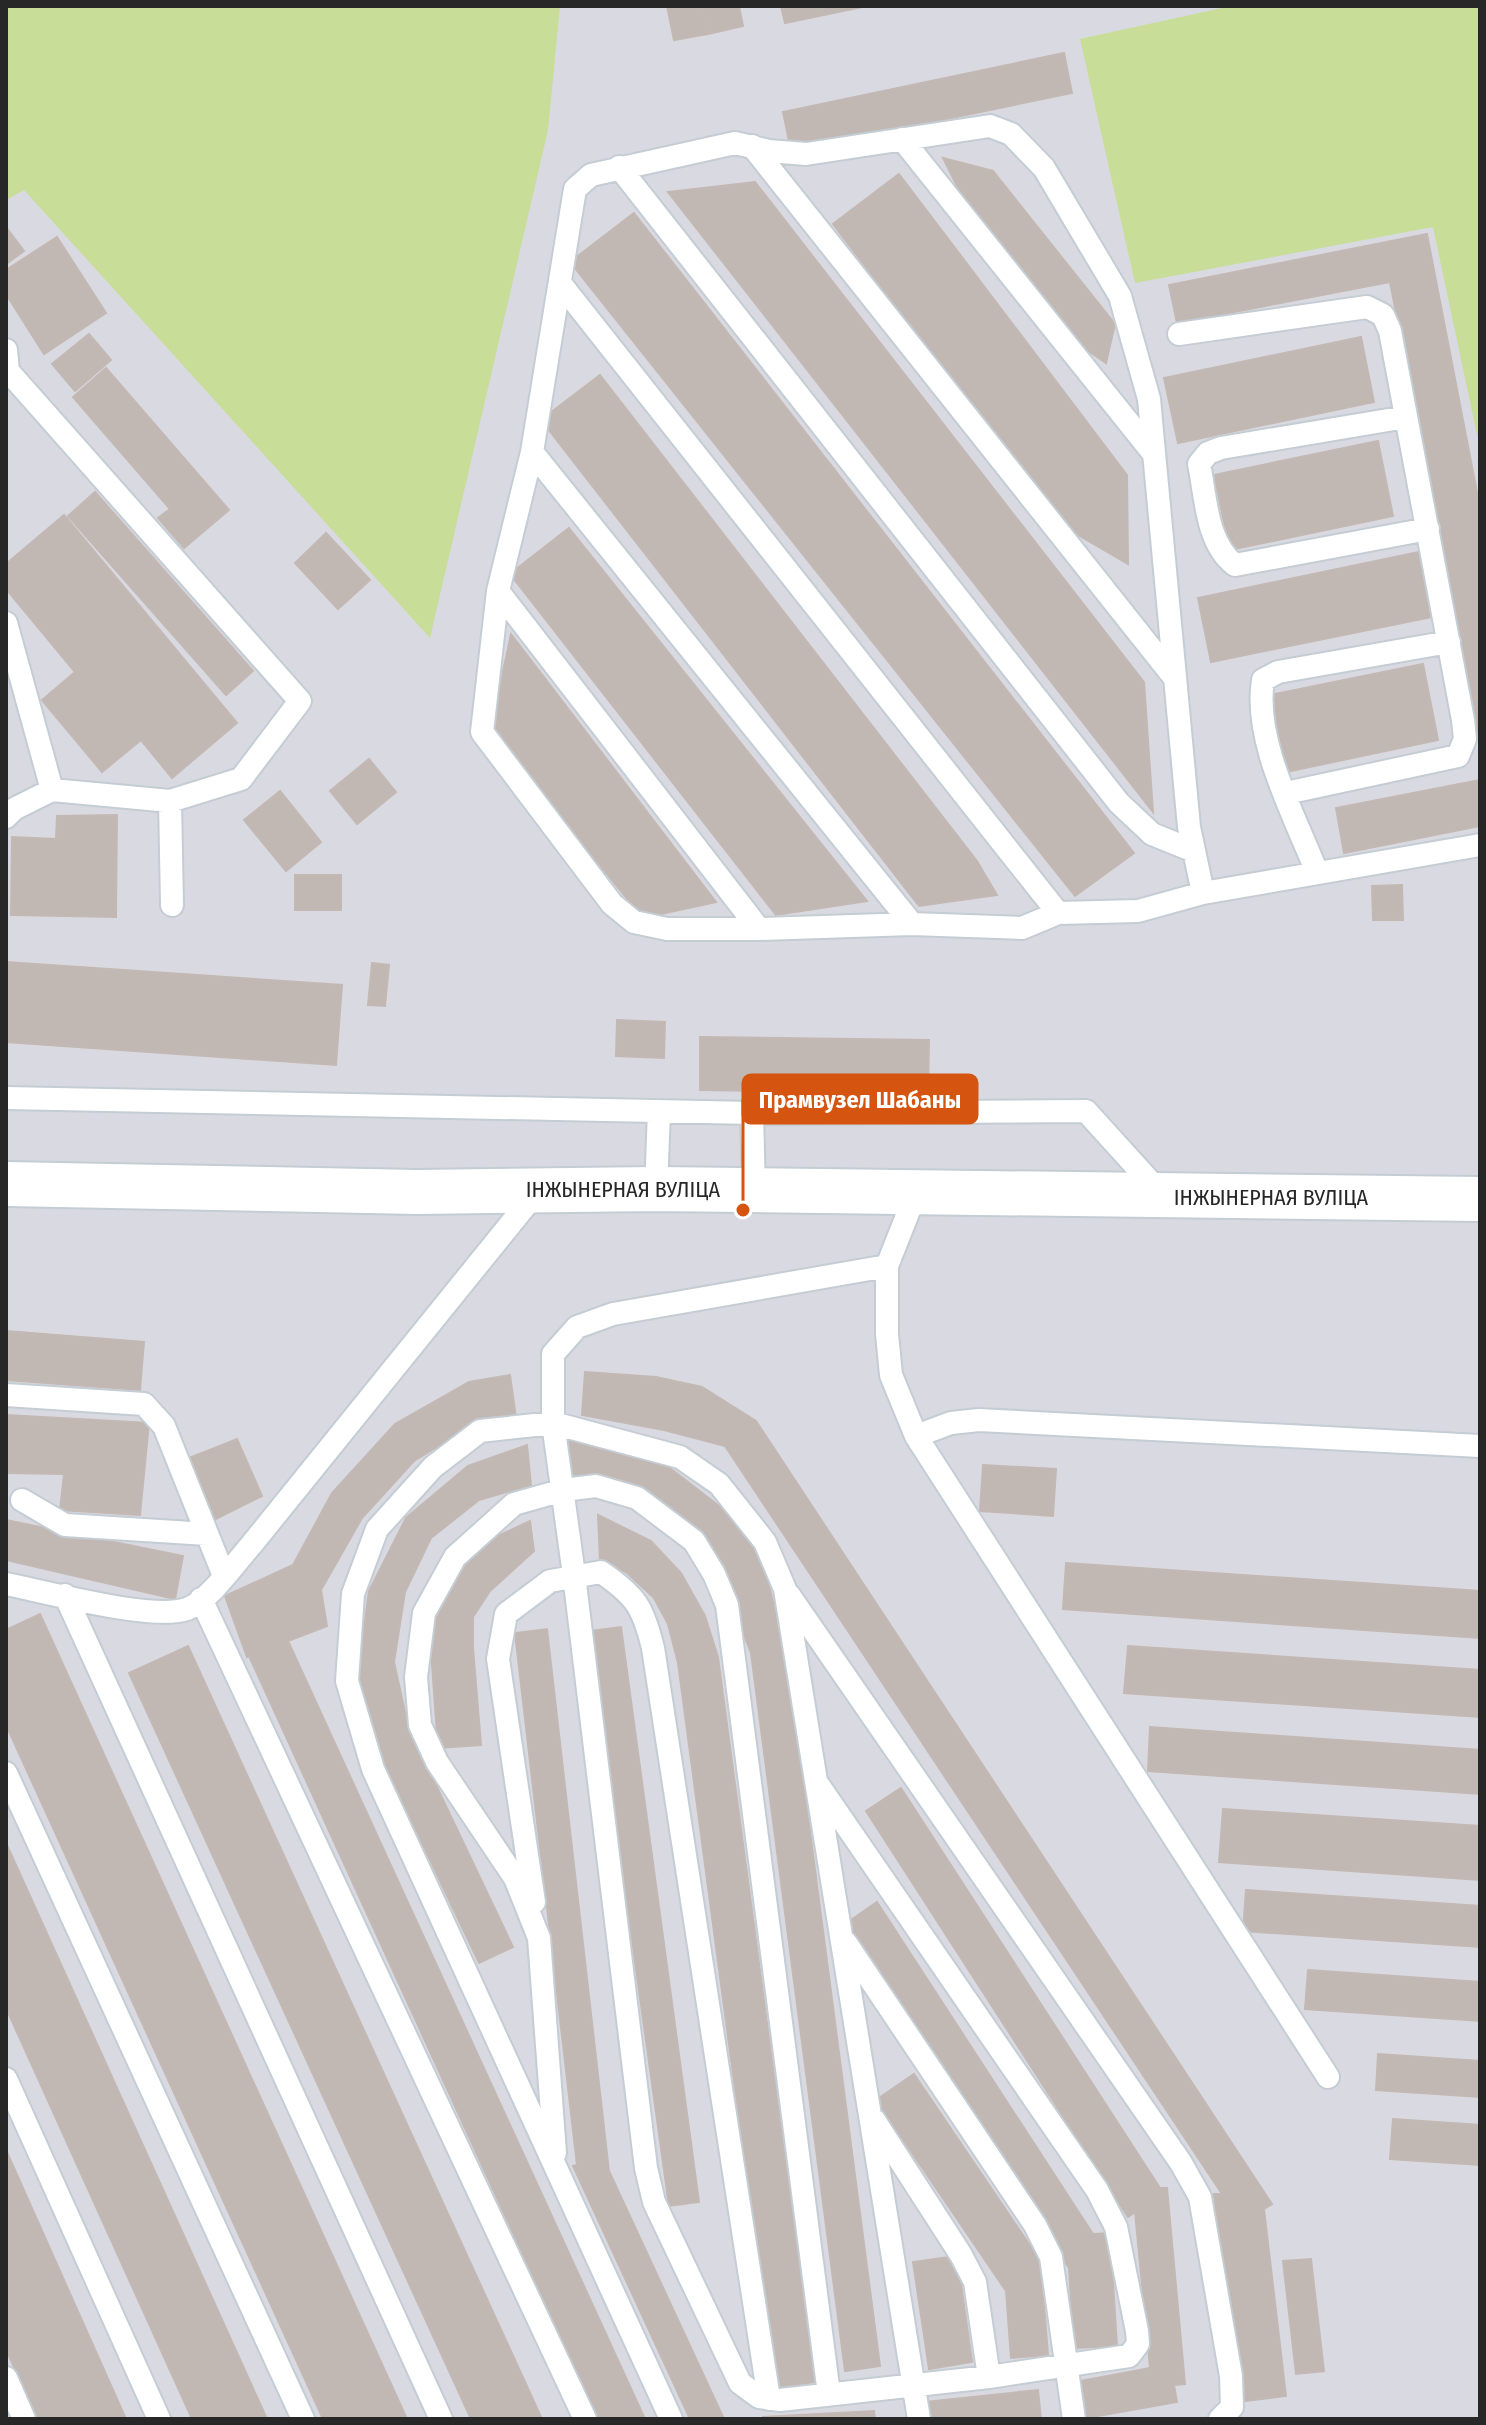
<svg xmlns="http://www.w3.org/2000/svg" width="1486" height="2425" font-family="'Fira Sans Condensed',sans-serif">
<rect width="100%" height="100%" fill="#e9dcd8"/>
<!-- industrial -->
<path fill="#d9dae1" d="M6,6H1480L1478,2419H6Z"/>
<!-- green -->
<path fill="#c8dd97" d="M6,6H560L548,130L430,638L24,190L6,200Z
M1231,6H1480V449L1433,227L1135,283L1080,39Z"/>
<!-- building -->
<path fill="#c1b8b4" stroke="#c3b8b3" stroke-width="2" d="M667,6H702L708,34L674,40Z
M702,6H739L743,26L708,34Z
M781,6H867L785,23Z
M1064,53L1072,93L791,151L783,112Z
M943,158L993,171L1115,324L1106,363L1084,348L962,196Z
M899,174L1127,475L1128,564L1061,525L833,224Z
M755,182L1144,682L1153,812L668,192Z
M634,213L1134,853L1075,896L570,262Z
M6,227L24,251L6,264Z
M1427,234L1480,508V743L1390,282L1177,323L1169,285Z
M57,237L106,313L44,354L6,294V270Z
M89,334L111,360L75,391L52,364Z
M1361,337L1374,402L1178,443L1164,378Z
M106,368L229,510L184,548L158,518L170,509L73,397Z
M600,375L977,861L997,895L919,906L541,420Z
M1378,441L1393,516L1230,550L1214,475Z
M95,492L253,671L226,695L68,516Z
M64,515L237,723L172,778L141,740L102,772L42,700L75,672L6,589V564Z
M569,528L867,901L776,915L510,574Z
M326,533L370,580L338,609L295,563Z
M1419,552L1432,617L1211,662L1198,598Z
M511,634L716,902L643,918L490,732Z
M1423,664L1438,740L1286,772L1270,695Z
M369,759L396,792L357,824L330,791Z
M1480,780V826L1344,853L1336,808Z
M280,791L321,842L286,871L244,820Z
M117,815L116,917L11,915L12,837L56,839L57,816Z
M295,875H341V910H295Z
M1402,885L1403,920H1373L1372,886Z
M6,962L342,985L336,1065L6,1042Z
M372,963L389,965L385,1006L368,1005Z
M617,1020L665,1022L664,1058L616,1056Z
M700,1037L929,1040L928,1094L700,1090Z
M6,1331L144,1342L140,1390L6,1380Z
M585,1372L656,1377L702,1387L756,1421L1272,2204L1264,2209L1286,2396L1238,2402L1214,2194H1222L725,1446L664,1430L582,1415Z
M510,1375L516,1418L475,1424L414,1461L362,1518L321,1590L327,1626L288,1641L645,2419H598L249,1656L247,1657L225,1596L293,1565L332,1493L395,1424L469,1382Z
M6,1415L149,1423L140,1515L60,1510L64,1474L6,1473Z
M566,1437L617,1446L667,1466L723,1509L761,1558L786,1648L880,2366L845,2371L751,1653L717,1568L673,1511L603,1480L566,1473Z
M237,1439L262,1496L212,1521L184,1460Z
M527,1445L531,1485L479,1500L431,1538L405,1592L394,1662L408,1726L513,1947L479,1963L374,1742L358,1671L369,1591L406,1518L468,1466Z
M983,1465L1056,1469L1053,1516L980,1511Z
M598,1515L651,1541L681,1573L705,1616L718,1657L815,2382L775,2388L678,1663L668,1624L654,1598L626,1572L600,1561Z
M6,1520L183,1556L175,1599L6,1560Z
M530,1521L534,1551L490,1591L473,1617V1648L481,1745L438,1748L431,1651L437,1608L457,1573L487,1541Z
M1066,1563L1480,1591V1638L1063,1609Z
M40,1614L407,2419H323L6,1725V1630Z
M621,1627L699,2202L669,2206L589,1631Z
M547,1629L609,2171L724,2419H690L573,2166L577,2165L515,1633Z
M188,1646L542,2419H471L129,1673Z
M1128,1646L1480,1670V1717L1124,1693Z
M1150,1727L1480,1750V1794L1148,1771Z
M901,1788L1160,2188H1167L1185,2384L1174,2385L1177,2402L1086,2418L1080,2381L1150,2368L1135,2212L1128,2217L866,1811Z
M1223,1809L1480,1826V1880L1219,1862Z
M6,1843L267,2419H192L6,2008Z
M1246,1890L1480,1906V1947L1243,1931Z
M877,1902L1093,2234L1110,2233L1117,2346L1074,2348L1069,2268L845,1924Z
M1308,1970L1480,1982V2021L1305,2009Z
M1378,2054L1480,2061V2097L1376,2090Z
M914,2074L1031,2247L1039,2246L1040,2261L1043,2266L1041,2267L1048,2355L1011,2358L1006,2291L876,2100Z
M1393,2119L1480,2125V2165L1390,2159Z
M6,2150L126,2419H37L6,2349Z
M957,2256L972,2362L929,2369L913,2262Z
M1311,2259L1324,2371L1296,2374L1283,2261Z
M1038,2390L1041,2419H928L926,2402Z
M874,2411L875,2419H763V2417Z"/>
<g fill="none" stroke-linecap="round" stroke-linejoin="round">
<!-- lane casing -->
<g stroke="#c4ccd4" stroke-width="26">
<path id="lane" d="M902,139L1153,453
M752,146L1173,676
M619,167L1119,803L1152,834L1194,851
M560,283L1058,913
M1179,334L1367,307L1383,315L1390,331L1463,720L1465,739L1458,756L1286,793
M6,350L8,371L300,701L241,779L170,801L52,790L14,809L6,817
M1406,417L1221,448L1208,453L1199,464C1206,497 1206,543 1235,565L1428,529
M532,452L912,924
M498,591L759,929
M6,623L52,790
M170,801L172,905
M1317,873C1295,816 1253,741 1263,680L1278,672L1449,642
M1203,893L1189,827L1149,399L1120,296L1044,168L1011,134L990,126L806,154L769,151L735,143L591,175L575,189L532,452L498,591L482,732L612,904L634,922L667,929H759L912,924L1022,928L1058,913L1138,911L1203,893L1480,845
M6,1098L752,1113L1086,1111L1163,1196
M752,1113L754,1190
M656,1189L659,1111
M916,1193L887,1266L613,1314L577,1327L553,1354V1423L680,1457L719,1484L765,1542L785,1589L919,2419
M887,1266V1334L891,1375L916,1436L1328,2077
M6,1395L144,1404L164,1426L224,1576
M916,1436L951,1423L979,1420L1480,1446
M22,1500L65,1525L207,1534
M6,1584C47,1592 152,1621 187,1609C209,1601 236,1562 252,1544L538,1190
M65,1595L441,2419
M789,1595L1181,2163L1200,2197L1231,2376L1232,2407L1220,2419
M201,1599L585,2419
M6,1773L303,2419
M534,1902L498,1659L506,1614L550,1581L601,1572C636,1596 643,1607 653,1648L769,2399
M846,1943L1035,2225L1051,2257L1074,2419
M6,2079L159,2419
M874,2120L961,2255L975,2282L989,2377
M555,2153L539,1938L515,1878L437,1762L420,1725L416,1677L424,1613L455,1557L514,1504L563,1490L596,1486L637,1498L694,1541L714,1574L727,1605L829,2394
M6,2378L24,2419
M671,2419L373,1769L347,1681L353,1594L377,1529L433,1467L480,1431L553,1423L574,1575L646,2168L654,2202L740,2383L759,2397L780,2400L989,2377L1129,2356L1138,2344L1137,2331L1116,2227L1097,2190L817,1783"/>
</g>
<!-- street casing -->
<g stroke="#c4ccd4" stroke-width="48">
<path id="street" d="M6,1184L417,1192L656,1189L1480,1199"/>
</g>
<!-- lane -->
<use href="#lane" stroke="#fff" stroke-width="22"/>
<!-- street -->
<use href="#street" stroke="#fff" stroke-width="44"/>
</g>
<g text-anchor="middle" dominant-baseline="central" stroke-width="6" stroke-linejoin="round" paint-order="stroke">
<!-- street labels -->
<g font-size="22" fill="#272727" stroke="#fff">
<text x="623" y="1189">ІНЖЫНЕРНАЯ ВУЛІЦА</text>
<text x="1271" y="1197">ІНЖЫНЕРНАЯ ВУЛІЦА</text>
</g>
</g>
<!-- callouts -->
<path fill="none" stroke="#d5540f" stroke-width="3" d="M743 1210L743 1099"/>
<circle fill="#d5540f" stroke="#fff" stroke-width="3" cx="743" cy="1210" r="8"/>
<rect fill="#d5540f" stroke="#d5540f" stroke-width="3" x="743" y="1075" width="234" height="48" rx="8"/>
<g font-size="24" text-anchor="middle" font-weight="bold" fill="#fff">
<text x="860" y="1108">Прамвузел Шабаны</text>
</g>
<!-- border -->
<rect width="1486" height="2425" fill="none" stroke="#272727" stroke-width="16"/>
</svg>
